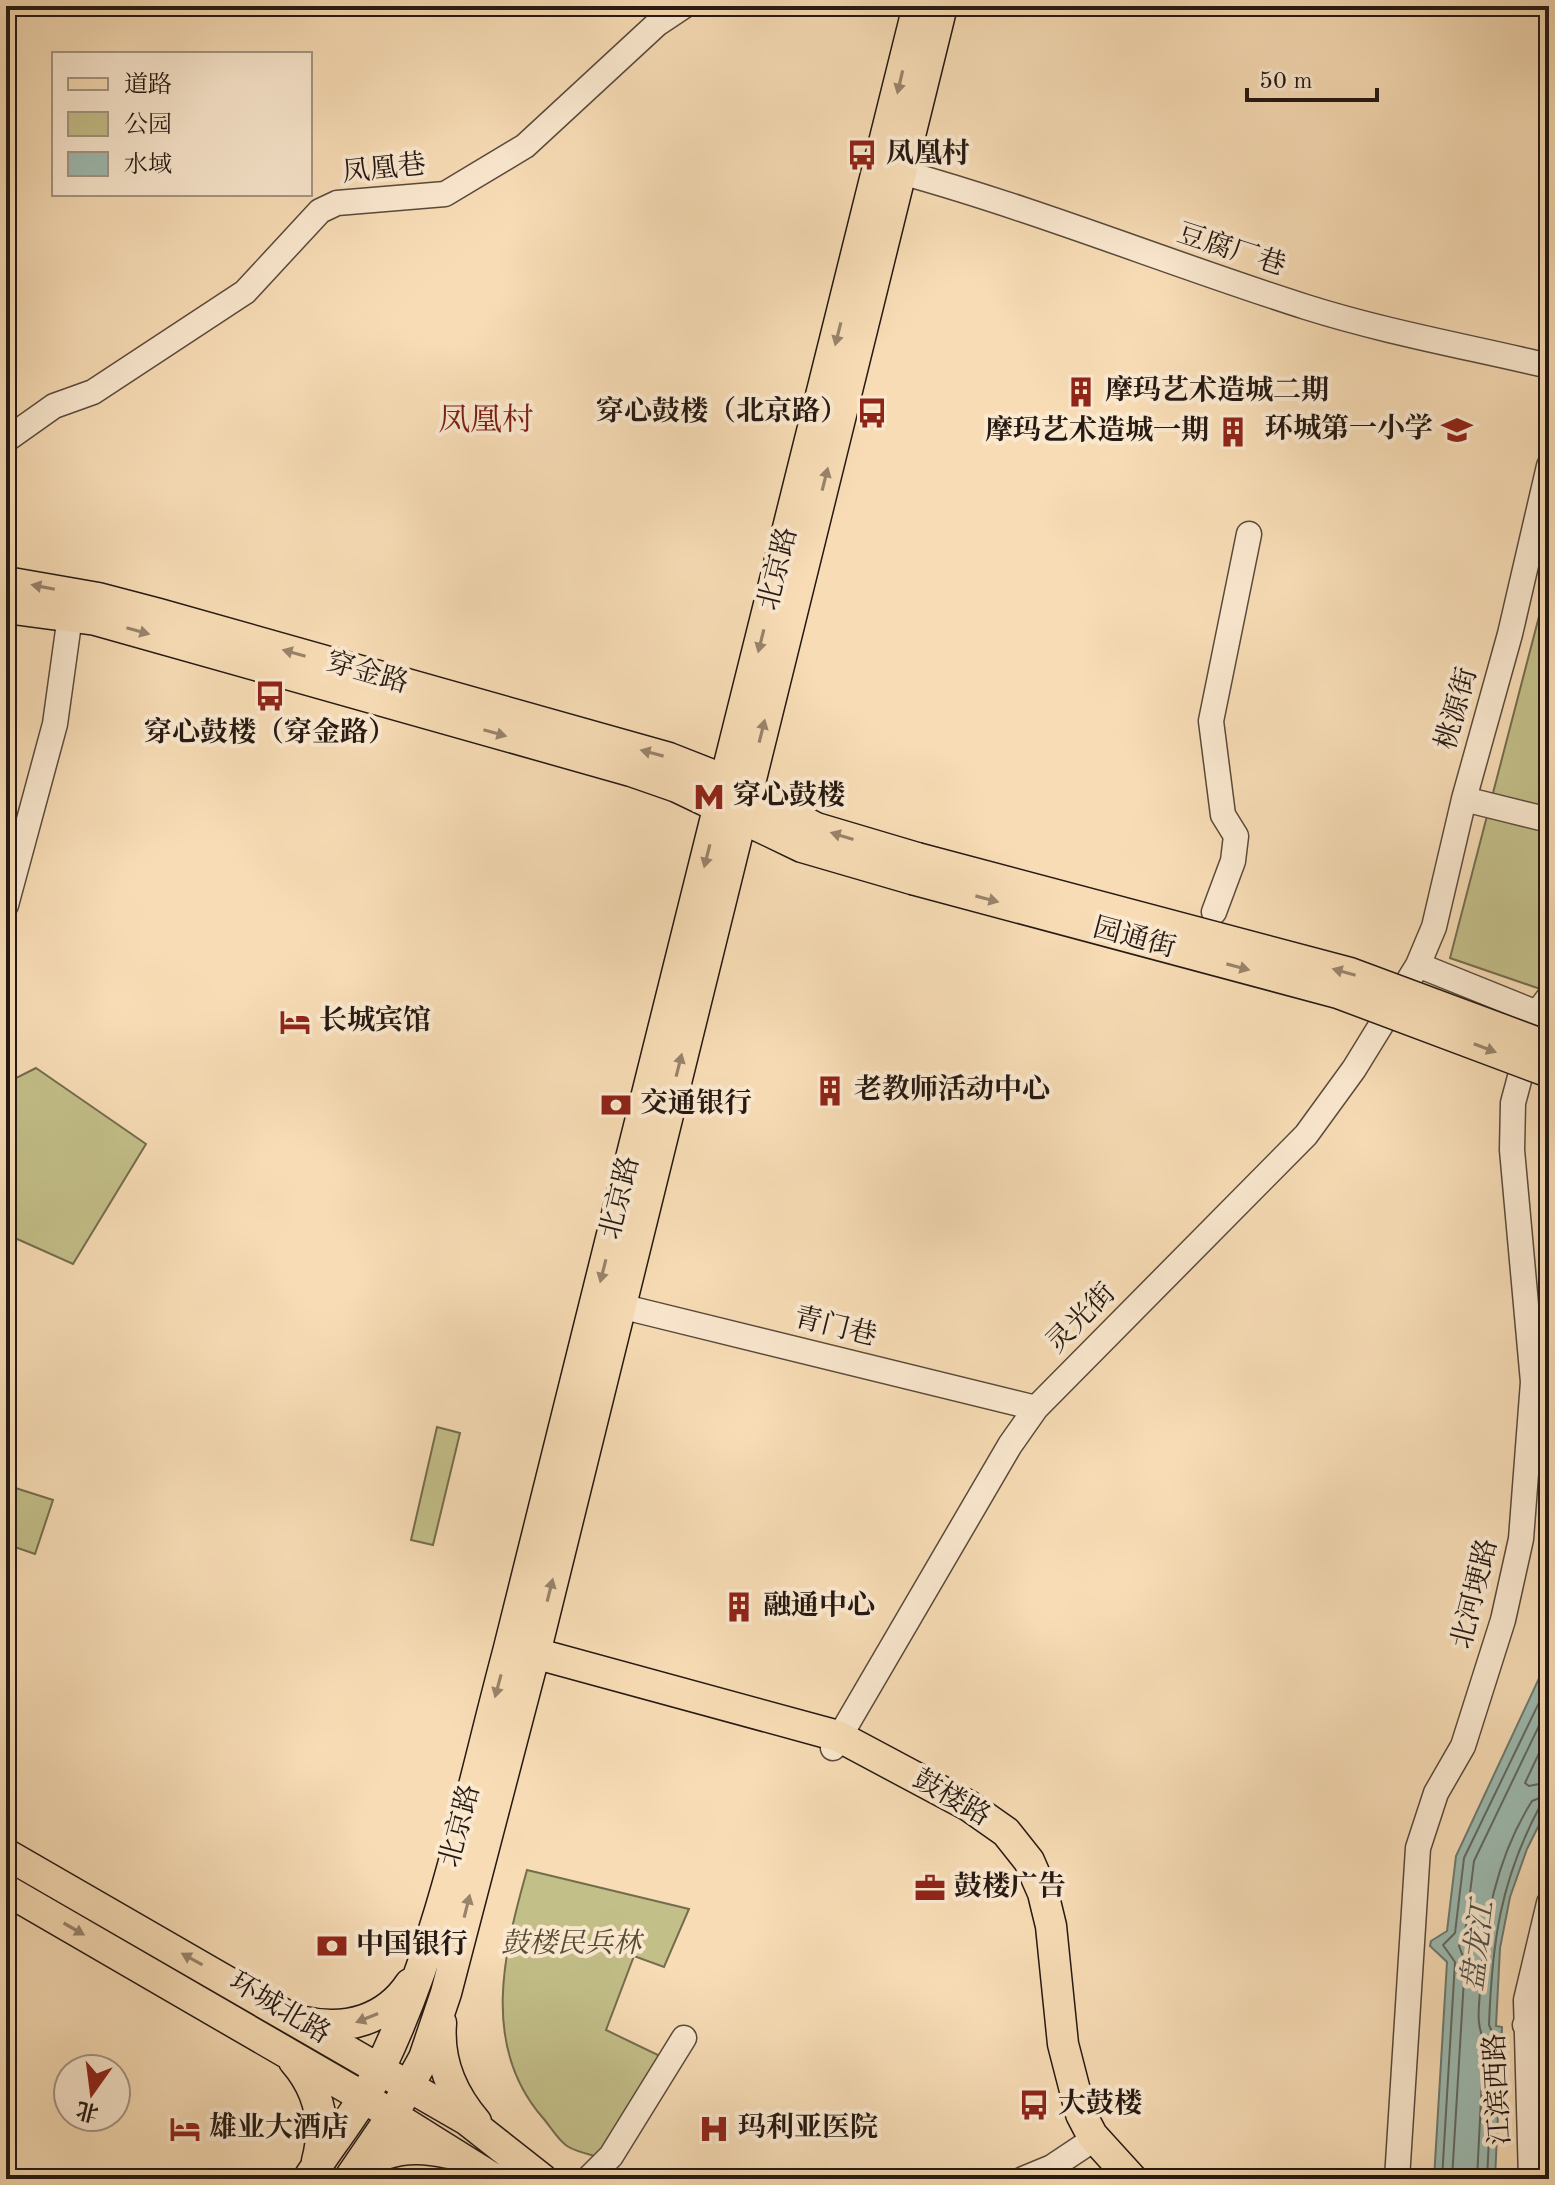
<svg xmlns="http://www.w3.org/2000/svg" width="1555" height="2185" font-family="'Old Standard TT','Noto Serif SC',serif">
<rect width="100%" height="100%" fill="#f7dcb5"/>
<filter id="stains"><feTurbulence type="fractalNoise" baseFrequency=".0025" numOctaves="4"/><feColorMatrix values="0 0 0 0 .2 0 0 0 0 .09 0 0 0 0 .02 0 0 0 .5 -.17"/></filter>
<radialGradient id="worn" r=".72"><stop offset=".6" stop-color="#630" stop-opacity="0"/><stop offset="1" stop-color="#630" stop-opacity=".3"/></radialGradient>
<!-- green -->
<path fill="#c3bf89" stroke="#746c4e" stroke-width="2" d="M1549,578V992L1450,958Z
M36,1068L146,1144L73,1264L6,1234V1092L14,1079Z
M437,1427L460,1433L433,1545L411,1540Z
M6,1485L53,1500L35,1554L6,1544Z
M527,1870L689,1909L664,1967L634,1956L606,2030L660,2056L602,2158C592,2155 576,2152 567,2146C558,2140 550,2126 543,2118C480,2046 504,1952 527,1870Z"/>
<!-- water -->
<path fill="#9dbbb1" stroke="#6d7a72" stroke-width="2" d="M1549,1657V1805L1527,1849L1510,1897L1500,1948L1496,2026L1502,2027L1495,2179H1434L1447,1962L1430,1946L1431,1941L1447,1931L1456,1856Z"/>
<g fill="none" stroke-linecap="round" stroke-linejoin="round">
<!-- shore -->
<path stroke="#616a62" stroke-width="2" d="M1549,1732L1525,1783L1529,1786L1549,1782
M1442,2179L1455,1962L1443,1945L1455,1933L1464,1858L1549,1682
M1452,2179L1465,1962L1459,1946L1465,1933L1474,1861L1549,1705
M1477,2179L1484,2040C1476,2025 1479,2008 1480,1991C1483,1924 1496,1858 1532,1801L1549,1794
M1487,2179L1494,2036L1489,2025C1492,1943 1500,1882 1539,1808L1549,1804"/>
<!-- minor casing -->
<g stroke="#5a4a3c" stroke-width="27">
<path id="minor" d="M901,172C1038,210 1171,264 1306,307C1385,332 1469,347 1549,366
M6,440L54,406L93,392L245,292L320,211L337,203L445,194L525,146L657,24L684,6
M1464,799L1549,820
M6,905L55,724L70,616
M1214,912L1233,861L1236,836L1223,815L1211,721L1249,534
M1418,965L1537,1013L1549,997
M620,1306L1036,1408
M833,1748L1010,1445L1036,1408L1306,1135L1354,1069L1418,965L1434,927L1464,799L1510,634L1549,466
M1525,2025L1549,2031
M588,2179L611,2156L684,2038
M1023,2179L1052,2167L1085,2145
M1397,2179L1418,1848L1436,1793L1463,1746L1503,1620L1521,1539L1533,1382L1512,1150L1513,1103L1537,1013
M1531,2179L1526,2000L1549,1903"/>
</g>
<!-- major casing -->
<g stroke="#251913" stroke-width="33">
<path id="major" d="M6,582L98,598L159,614L669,758L725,780L816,828L917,858
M6,608L96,620L631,771L677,787L802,847L912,879
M534,1653L838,1736L969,1806L1006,1832L1029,1861L1043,1893L1051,1926L1063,2044L1081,2114L1092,2135L1132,2179
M6,1854L467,2120L542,2179
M6,1890L363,2097L494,2179
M305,2022C346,2031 386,2020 410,1984
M441,2023C438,2060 452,2094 476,2122
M294,2061C320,2091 327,2124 317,2161
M357,2170C383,2148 415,2145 448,2153
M308,2179C332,2142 362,2106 381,2066C443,1937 471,1790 508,1652L918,6
M349,2179L392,2116L424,2058L446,1993L539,1637L942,6"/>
</g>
<!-- minor -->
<use href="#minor" stroke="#fae8cf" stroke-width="24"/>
<!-- major -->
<use href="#major" stroke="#f7dcb5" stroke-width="30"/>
<!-- major-bridge casing -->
<g stroke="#251913" stroke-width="33" stroke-linecap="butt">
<path id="major-bridge" d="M917,858L1350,973L1549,1047
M912,879L1338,993L1549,1072"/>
</g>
<!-- major-bridge -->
<use href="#major-bridge" stroke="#f7dcb5" stroke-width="30"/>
</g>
<!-- one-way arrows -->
<defs><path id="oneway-solid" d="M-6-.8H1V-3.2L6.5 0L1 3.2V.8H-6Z" transform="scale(2)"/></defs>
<g fill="#98846c">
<use href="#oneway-solid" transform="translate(900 82) rotate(103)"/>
<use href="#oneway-solid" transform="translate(838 334) rotate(104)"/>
<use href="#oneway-solid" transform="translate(825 479) rotate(-76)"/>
<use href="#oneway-solid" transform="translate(43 587) rotate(-169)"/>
<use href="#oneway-solid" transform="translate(138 631) rotate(16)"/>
<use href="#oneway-solid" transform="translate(761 641) rotate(104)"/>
<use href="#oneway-solid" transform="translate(294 653) rotate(-164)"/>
<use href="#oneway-solid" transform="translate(762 731) rotate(-76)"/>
<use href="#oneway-solid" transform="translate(495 733) rotate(16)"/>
<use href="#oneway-solid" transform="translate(652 753) rotate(-165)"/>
<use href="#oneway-solid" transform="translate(842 836) rotate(-163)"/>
<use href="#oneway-solid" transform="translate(707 856) rotate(104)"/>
<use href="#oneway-solid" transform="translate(987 899) rotate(15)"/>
<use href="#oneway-solid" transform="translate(1238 967) rotate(15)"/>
<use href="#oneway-solid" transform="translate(1344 972) rotate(-164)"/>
<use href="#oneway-solid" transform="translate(1485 1048) rotate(21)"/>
<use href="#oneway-solid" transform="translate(679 1065) rotate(-76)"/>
<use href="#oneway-solid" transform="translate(603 1271) rotate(104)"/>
<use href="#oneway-solid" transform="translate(550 1590) rotate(-76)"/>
<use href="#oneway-solid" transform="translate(498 1686) rotate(105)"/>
<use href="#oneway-solid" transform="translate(467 1906) rotate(-76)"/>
<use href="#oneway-solid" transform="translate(74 1929) rotate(30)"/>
<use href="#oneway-solid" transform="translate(192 1959) rotate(-151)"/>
<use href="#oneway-solid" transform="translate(367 2018) rotate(158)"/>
</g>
<!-- icons -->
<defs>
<g id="bus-bare" transform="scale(2.4)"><path d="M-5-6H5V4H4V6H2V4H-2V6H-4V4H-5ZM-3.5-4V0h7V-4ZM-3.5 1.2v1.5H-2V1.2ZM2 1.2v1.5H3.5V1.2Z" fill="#8f2418" stroke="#fae8cf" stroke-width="2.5" paint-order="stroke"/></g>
<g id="building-bare" transform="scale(2.4)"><path d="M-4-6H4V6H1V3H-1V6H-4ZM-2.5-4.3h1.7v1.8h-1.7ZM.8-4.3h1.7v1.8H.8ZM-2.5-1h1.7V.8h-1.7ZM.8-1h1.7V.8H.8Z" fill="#8f2418" stroke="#fae8cf" stroke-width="2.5" paint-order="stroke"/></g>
<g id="school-bare" transform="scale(2.4)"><path d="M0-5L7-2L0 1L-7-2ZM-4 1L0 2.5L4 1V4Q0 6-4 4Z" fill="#8f2418" stroke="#fae8cf" stroke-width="2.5" paint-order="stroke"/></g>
<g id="metro-bare" transform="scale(2.4)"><path d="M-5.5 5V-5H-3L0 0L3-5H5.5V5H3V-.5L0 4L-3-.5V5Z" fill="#8f2418" stroke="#fae8cf" stroke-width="2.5" paint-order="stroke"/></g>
<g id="hotel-bare" transform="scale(2.4)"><path d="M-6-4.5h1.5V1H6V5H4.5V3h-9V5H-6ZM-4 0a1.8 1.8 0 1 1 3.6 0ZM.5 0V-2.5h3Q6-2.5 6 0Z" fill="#8f2418" stroke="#fae8cf" stroke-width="2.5" paint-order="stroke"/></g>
<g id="bank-bare" transform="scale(2.4)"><path d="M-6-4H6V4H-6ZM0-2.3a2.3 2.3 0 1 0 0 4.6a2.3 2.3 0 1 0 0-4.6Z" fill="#8f2418" stroke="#fae8cf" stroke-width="2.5" paint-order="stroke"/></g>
<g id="office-bare" transform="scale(2.4)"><path d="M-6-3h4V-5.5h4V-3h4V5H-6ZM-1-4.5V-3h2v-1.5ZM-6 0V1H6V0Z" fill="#8f2418" stroke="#fae8cf" stroke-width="2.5" paint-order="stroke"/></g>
<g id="hospital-bare" transform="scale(2.4)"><path d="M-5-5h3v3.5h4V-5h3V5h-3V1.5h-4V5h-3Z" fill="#8f2418" stroke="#fae8cf" stroke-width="2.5" paint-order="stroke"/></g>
</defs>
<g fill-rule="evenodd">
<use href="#bus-bare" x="862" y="155"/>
<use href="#building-bare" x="1081" y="392"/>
<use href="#bus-bare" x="872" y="413"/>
<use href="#school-bare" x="1457" y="430"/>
<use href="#building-bare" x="1233" y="432"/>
<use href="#bus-bare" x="270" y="696"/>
<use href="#metro-bare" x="709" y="797"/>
<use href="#hotel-bare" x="295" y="1022"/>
<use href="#building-bare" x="830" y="1091"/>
<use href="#bank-bare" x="616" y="1105"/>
<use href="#building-bare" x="739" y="1607"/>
<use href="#office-bare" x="930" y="1888"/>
<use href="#bank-bare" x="332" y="1946"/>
<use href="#bus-bare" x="1034" y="2105"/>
<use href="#hotel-bare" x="185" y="2129"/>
<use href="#hospital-bare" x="714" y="2129"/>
</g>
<g text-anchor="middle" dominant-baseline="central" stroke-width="8" stroke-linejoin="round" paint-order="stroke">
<!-- poi labels -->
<g font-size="28" font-weight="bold" fill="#251913" stroke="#fae8cf" text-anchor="start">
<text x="886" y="155">凤凰村</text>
<text x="1105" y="392">摩玛艺术造城二期</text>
<text x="848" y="413" text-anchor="end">穿心鼓楼（北京路）</text>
<text x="1433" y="430" text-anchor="end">环城第一小学</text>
<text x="1209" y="432" text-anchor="end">摩玛艺术造城一期</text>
<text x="270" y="734" text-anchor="middle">穿心鼓楼（穿金路）</text>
<text x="733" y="797">穿心鼓楼</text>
<text x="319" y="1022">长城宾馆</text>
<text x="854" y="1091">老教师活动中心</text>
<text x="640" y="1105">交通银行</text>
<text x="763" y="1607">融通中心</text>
<text x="954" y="1888">鼓楼广告</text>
<text x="356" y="1946">中国银行</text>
<text x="1058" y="2105">大鼓楼</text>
<text x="209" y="2129">雄业大酒店</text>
<text x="738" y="2129">玛利亚医院</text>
</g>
<!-- street labels -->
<g font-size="28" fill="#251913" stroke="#fae8cf">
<text transform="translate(384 170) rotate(-6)">凤凰巷</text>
<text transform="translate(1231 251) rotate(18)">豆腐厂巷</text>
<text transform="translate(779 569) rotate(-76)">北京路</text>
<text transform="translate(367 674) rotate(16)">穿金路</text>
<text transform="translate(1458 709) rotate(-74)">桃源街</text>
<text transform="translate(1134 939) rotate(15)">园通街</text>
<text transform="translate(621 1198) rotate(-76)">北京路</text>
<text transform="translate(1082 1319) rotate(-45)">灵光街</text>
<text transform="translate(835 1328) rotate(14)">青门巷</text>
<text transform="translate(1476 1594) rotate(-76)">北河埂路</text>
<text transform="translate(951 1799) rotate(30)">鼓楼路</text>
<text transform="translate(461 1826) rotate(-75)">北京路</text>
<text transform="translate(279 2009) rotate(31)">环城北路</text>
<text transform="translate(1499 2089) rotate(-93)">江滨西路</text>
</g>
<!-- park labels -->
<g font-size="28" font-style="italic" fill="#544b36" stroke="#fae8cf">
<text x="571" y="1945">鼓楼民兵林</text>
</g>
<!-- water labels -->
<g font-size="30" font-style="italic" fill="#4f524a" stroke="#fae8cf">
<text transform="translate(1479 1946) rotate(-83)">盘龙江</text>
</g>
<!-- quarter labels -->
<g font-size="32" fill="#7a1f14" stroke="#fae8cf">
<text x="486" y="422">凤凰村</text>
</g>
</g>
<!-- margin -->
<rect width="1555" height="2185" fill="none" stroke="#f7dcb5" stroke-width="32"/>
<rect x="8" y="8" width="1539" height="2169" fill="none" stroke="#251913" stroke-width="4"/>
<rect x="16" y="16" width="1523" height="2153" fill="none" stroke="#251913" stroke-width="2"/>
<!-- legend -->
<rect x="52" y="52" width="260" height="144" fill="#fae8cf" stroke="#a59584" stroke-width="2"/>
<rect x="68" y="78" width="40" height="12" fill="#f7dcb5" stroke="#a59584" stroke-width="2"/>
<text x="124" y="92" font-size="24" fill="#251913">道路</text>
<rect x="68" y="112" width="40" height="24" fill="#c3bf89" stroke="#a59584" stroke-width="2"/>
<text x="124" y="132" font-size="24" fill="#251913">公园</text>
<rect x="68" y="152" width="40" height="24" fill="#9dbbb1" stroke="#a59584" stroke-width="2"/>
<text x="124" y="172" font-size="24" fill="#251913">水域</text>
<!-- north arrow -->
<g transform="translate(92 2093) rotate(194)"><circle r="38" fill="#fae8cf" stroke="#a59584" stroke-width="2"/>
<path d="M0-6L14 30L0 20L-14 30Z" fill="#8f2418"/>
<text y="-12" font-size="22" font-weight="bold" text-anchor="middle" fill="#251913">北</text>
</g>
<!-- scale -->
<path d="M1247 88v12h130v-12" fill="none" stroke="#251913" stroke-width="4"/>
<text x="1259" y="88" font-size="24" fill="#251913" stroke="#fae8cf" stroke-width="6" paint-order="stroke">50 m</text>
<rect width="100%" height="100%" filter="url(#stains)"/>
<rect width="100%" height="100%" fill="url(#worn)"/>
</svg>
